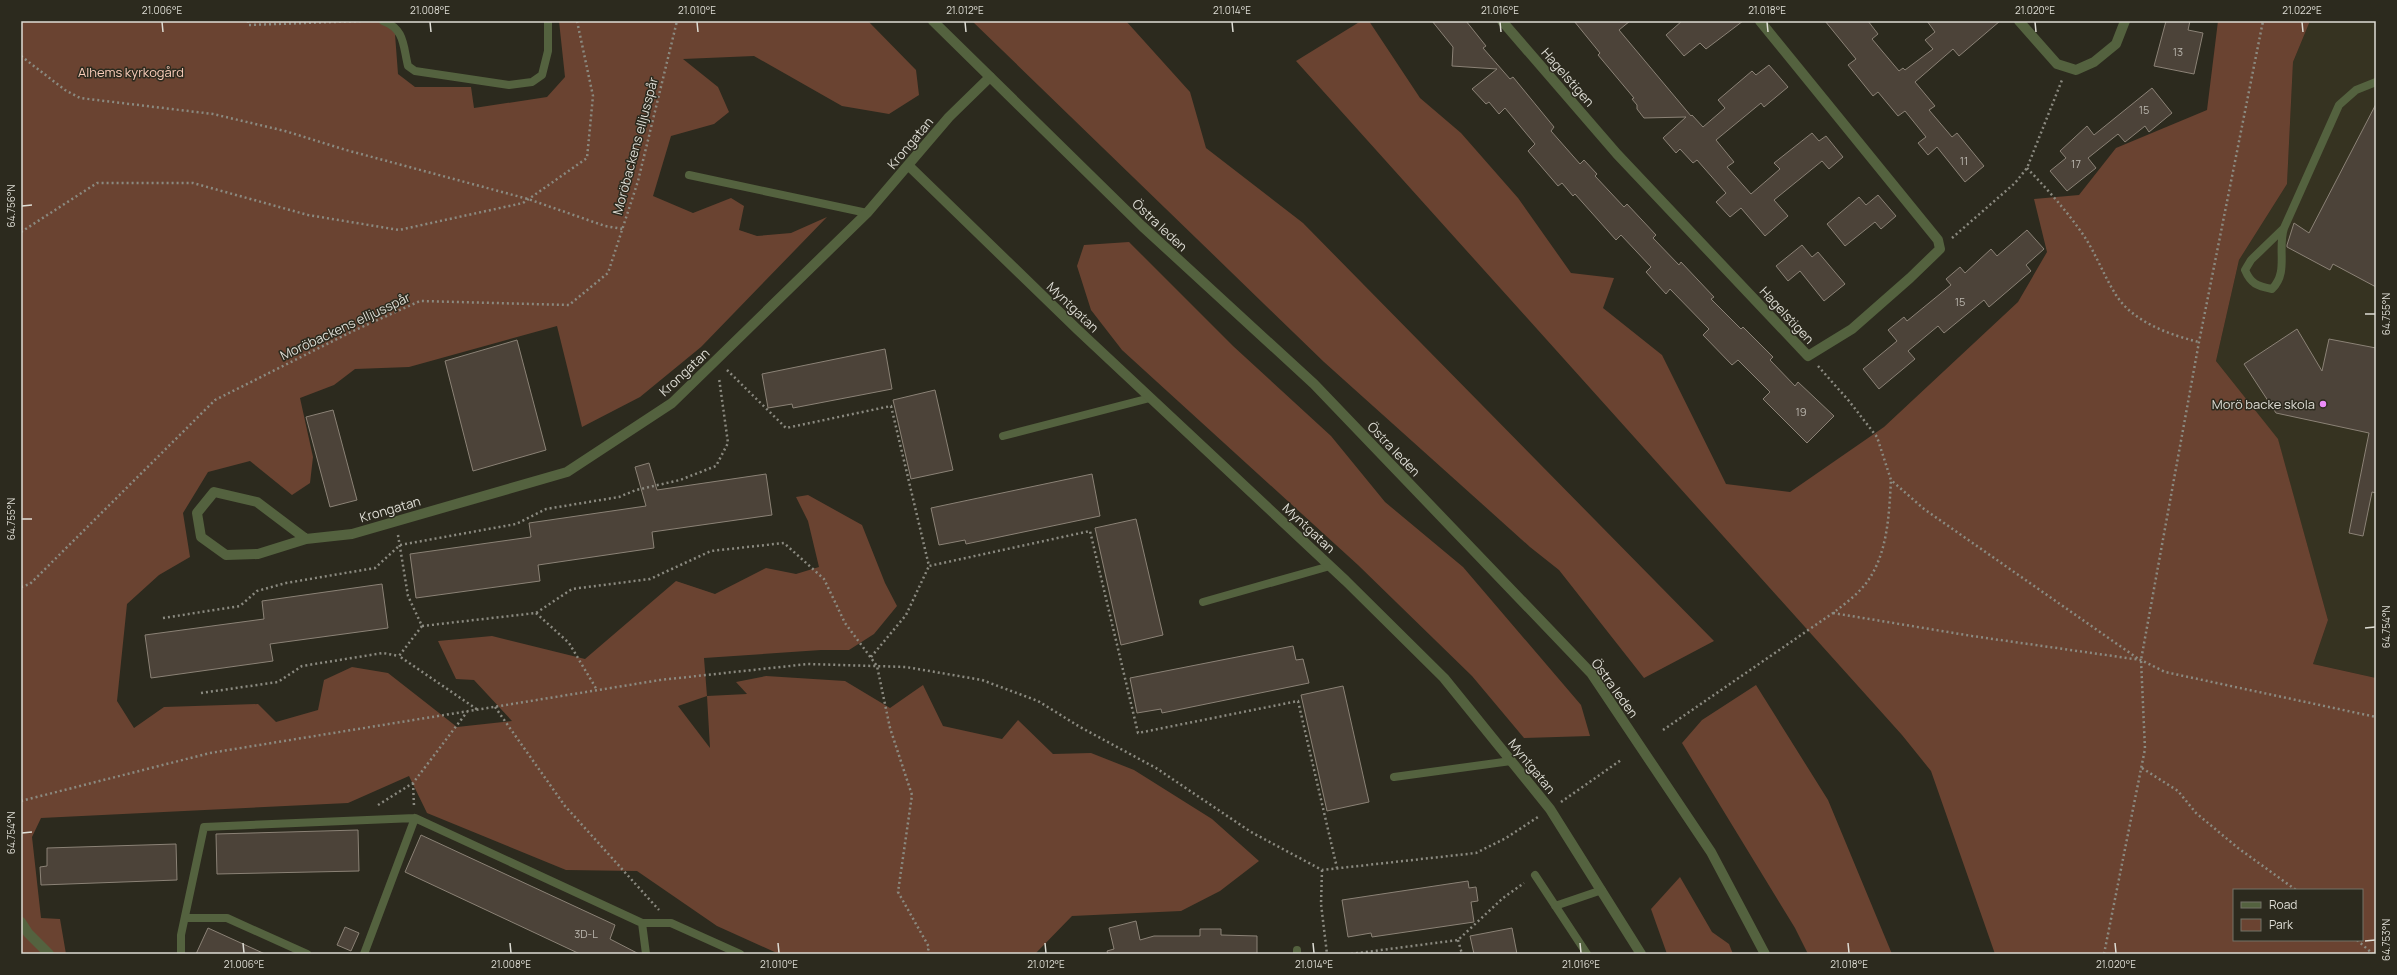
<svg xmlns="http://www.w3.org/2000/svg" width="2397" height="975" font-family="Manrope,sans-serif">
<rect width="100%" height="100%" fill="#2c2a1e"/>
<!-- built -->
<path fill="#363321" d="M2310,21H2376V678L2313,664L2328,620L2278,440L2216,361L2239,260L2287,184L2293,62Z"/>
<!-- green -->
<path fill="#6a4331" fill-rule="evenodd" d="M21,21H394L398,74L415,87H471L474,108L547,97L565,77L559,21H868L916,70L919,95L889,114L842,106L754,56L683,59L718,87L729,112L714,124L671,136L653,196L693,213L731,198L744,206L739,230L757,236L791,233L827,217L701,347L640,397L582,427L557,326L409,367L355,369L334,385L300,398L313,457L310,483L292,495L250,461L208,472L183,513L190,557L159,575L127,604L117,701L134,728L164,707L258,704L276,722L318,710L324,680L352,667L388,673L457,727L512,721L474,680L456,679L438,641L492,636L585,659L676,581L715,594L766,568L796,574L819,567L808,521L796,497L808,495L862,525L885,583L897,606L874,634L849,650H821L704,658L707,696L747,694L736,682L766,676L845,681L890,708L923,685L943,726L1002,739L1018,720L1053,754L1091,753L1134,770L1212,819L1259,861L1220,891L1181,911L1072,916L1035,954H779L717,926L637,871L566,870L427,813L409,776L348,803L41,818L32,837L41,918L60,919L66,954H21ZM707,696L710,748L678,706Z
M972,21H1126L1190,92L1206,148L1303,223L1714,641L1644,678L1559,570L1530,547L1324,362Z
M1361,21H1369L1420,98L1461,133L1518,198L1571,273L1614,278L1603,308L1662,355L1726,484L1790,492L1884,427L2018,302L2047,252L2034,199L2079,195L2116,148L2207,110L2218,21H2310L2293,62L2287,184L2239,260L2216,361L2278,439L2328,620L2313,664L2376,678V954H1995L1931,771L1902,735L1296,61ZM2234,890H2362V940H2234Z
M1129,242L1233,346L1331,436L1385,502L1463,567L1581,705L1590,736L1524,738L1472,676L1358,565L1122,350L1091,310L1077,266L1084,245Z
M1756,685L1828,800L1892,954H1808L1795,928L1682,743L1702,720Z
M1680,877L1712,932L1729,944L1733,954H1667L1651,909Z"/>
<!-- building -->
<path fill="#4c4339" stroke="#8b8276" d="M1432,21H1466L1486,46L1483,48L1510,79L1513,77L1554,127L1551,131L1580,164L1584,160L1597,174L1595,176L1624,207L1627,204L1656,235L1653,238L1679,265L1681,262L1714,297L1711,299L1741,329L1743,327L1773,357L1770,360L1795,386L1798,382L1834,416L1807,443L1763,399L1770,392L1738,360L1732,365L1703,335L1709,329L1670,289L1666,294L1646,272L1651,267L1621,235L1616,240L1575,194L1573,196L1562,183L1558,186L1528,151L1535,144L1505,108L1499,114L1489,102L1486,104L1472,89L1497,69L1452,66L1453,47Z
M1574,21H1630L1619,30L1691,116L1692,115L1703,127L1725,108L1718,100L1752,71L1756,75L1769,65L1788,87L1764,107L1761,103L1716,140L1734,162L1727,167L1751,194L1780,169L1774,163L1812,133L1819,141L1826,136L1843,157L1829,169L1822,161L1774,200L1788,216L1765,236L1741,208L1730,217L1716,202L1726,193L1697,160L1693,163L1680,149L1676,153L1663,138L1686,117L1644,118L1637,109V105L1632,99L1634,98L1598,55L1600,53Z
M1682,21H1743L1706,49L1700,43L1684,56L1666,35Z
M1825,21H1868L1878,34L1872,39L1899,71L1903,68L1905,70L1933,49L1925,40L1935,32L1927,21H2000L1959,56L1953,49L1915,82L1935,106L1929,110L1952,137L1957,133L1984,166L1965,182L1937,147L1928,155L1918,143L1926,137L1905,111L1898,116L1878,92L1873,96L1848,65L1856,59Z
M2166,21H2190L2188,30L2203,33L2194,74L2154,66Z
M2152,88L2172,113L2149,132L2145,126L2125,142L2118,134L2088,158L2096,168L2067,191L2050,171L2066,158L2060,151L2087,126L2094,135Z
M2376,104V287L2333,264L2330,270L2287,247V245L2294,223L2309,233Z
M1878,195L1896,216L1881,229L1875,222L1845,246L1827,224L1859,197L1866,205Z
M2027,230L2044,249L2026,265L2031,271L1989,307L1984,300L1944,333L1938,326L1908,351L1915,359L1879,389L1863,369L1897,341L1888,330L1904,317L1907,321L1951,285L1946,279L1960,267L1965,273L1991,249L1997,256Z
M1802,245L1812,257L1818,252L1845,284L1824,301L1800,271L1788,281L1776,266Z
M2297,329L2322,371L2329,339L2376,348V493L2372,492L2363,536L2349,533L2369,433L2276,413L2244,364Z
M517,340L546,450L473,471L445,361Z
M885,349L892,389L793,408L792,404L768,408L762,374Z
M935,390L953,470L911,479L893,400Z
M333,410L357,500L330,507L306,417Z
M649,463L657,490L766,474L772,515L652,532L654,548L538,565L540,581L416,598L410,554L531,537L529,523L646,506L635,467Z
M1092,474L1100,516L966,544L965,540L939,545L931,508Z
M1136,519L1163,635L1121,645L1095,528Z
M382,584L388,628L270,644L273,661L151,678L145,635L264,619L262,601Z
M1293,646L1296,660L1303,659L1309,683L1162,713L1161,709L1137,713L1130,678Z
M1343,686L1369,802L1327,811L1301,695Z
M358,830L359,871L217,874L216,834Z
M421,835L615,925L610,939L639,954H580L405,872Z
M176,844L177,880L41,885L40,867L47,866V848Z
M1468,881L1469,888L1476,887L1478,901L1471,902L1474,922L1372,937L1371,933L1348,937L1342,900Z
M1136,921L1140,940L1154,936H1200V929H1221V935L1257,936V954H1108L1107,951L1114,949L1109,928Z
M345,927L359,933L351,951L337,945Z
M208,928L265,954H196Z
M1512,928L1517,954H1474L1470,936Z"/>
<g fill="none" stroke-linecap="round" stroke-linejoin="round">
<!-- path -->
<path stroke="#8b8a80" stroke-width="2.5" stroke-dasharray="2 3" stroke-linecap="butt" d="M248,21V25L362,21
M21,56L65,90L80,98L213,114L285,131L346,150L528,199L605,226L623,229
M2027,168C2047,189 2067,211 2084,236C2096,254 2104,276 2116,295C2133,322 2170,335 2199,342
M21,232L97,183H193L308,215L399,230L523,203L587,158L593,96L577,21
M1952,238L2015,183L2027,168L2062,80
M1818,366L1849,401L1877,437L1891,480L1924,509L2140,660
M727,370L786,428L891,406L929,566L1090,531L1138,733L1298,701L1337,868
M398,535L408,596L422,626L399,656L478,710
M21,587L30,584L215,400L353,331L420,301L569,305L608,273L638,181L677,21
M536,613L569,643L597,690
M1833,613L1972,636L2141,660L2165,672L2376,717
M163,618L240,606L257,591L286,583L375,568L400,545L516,524L546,509L619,497L636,490L680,480L716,466L728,443L719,378
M422,626L536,613L572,589L650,579L711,551L784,543L824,579L845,623L877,666L890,728L912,795L898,892L929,947L927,954
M871,657L906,615L929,566
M201,693L278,682L302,666L383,653L399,656
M495,707L565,806L659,910
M1663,730L1833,613C1845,604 1858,594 1867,582C1888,553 1889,514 1891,480
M2142,768L2178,791L2196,813L2238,848L2296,890
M413,783L414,806
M21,801L210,753L660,680L808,664L906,667L982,680L1038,701L1080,727L1156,768L1251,832L1322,870L1476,853L1506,838L1538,817
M1561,802L1621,760
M378,805L413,783L467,712
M1322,870L1321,904L1327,954
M1458,940L1462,954
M2357,940L2373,954
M1351,954L1458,940L1503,898L1524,883
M2104,954L2145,749L2141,660L2199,342L2263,21"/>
<!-- service -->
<path stroke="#54623f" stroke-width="8" d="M383,21C405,29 403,46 408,66L415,71L509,85L532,82L542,75L548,51V21
M689,175L867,213
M2284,228L2251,260L2245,270C2251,284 2257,286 2272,289C2289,272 2277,250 2284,228L2339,105L2356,90L2376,82
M1003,436L1150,398
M1203,602L1330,566
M1394,777L1511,761
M1535,875L1587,954
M1555,906L1602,890
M185,918H227L307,954
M642,923H671L740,954
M181,954V935L204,827L415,818L642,923L646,954
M364,954L415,818
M1297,954V950"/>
<!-- minor -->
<path stroke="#54623f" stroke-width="10" d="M1502,21L1617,154L1808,356L1852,329L1910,278L1940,249L1938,240L1760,21
M2019,21L2057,64L2076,70L2094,62L2116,44L2125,21
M909,166L1078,330L1346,581L1444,678L1550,809L1641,954
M306,539L257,502L214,492L197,513L201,537L226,555L258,554L306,539L352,534L567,472L672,403L867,213L949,117L990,77
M21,922L28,933L49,954"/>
<!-- tertiary -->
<path stroke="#54623f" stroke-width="10" d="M933,21L1142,226L1314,384L1591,673L1711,852L1765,954"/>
</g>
<!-- ticks -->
<path fill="none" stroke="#deddd5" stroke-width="1.5" d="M162,22L163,32M430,22L431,32M697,22L698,32M965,22L966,32M1232,22L1233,32M1500,22L1501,32M1767,22L1768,32M2035,22L2036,32M2302,22L2303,32M22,206L32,205M2365,314H2375M22,519H32M2365,628L2375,627M22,833L32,832M2365,941L2375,940M243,943L244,953M510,943L511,953M778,943L779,953M1045,943L1046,953M1313,943L1314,953M1580,943L1581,953M1848,943L1849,953M2115,943L2116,953"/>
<!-- markers -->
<circle fill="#ed8cfa" stroke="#2c2a1e" stroke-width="1.5" cx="2323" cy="404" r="4"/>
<g text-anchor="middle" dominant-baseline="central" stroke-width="3" stroke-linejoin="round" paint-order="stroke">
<!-- number labels -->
<g font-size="11" fill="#bab6ae">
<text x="2178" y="51">13</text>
<text x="2144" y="109">15</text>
<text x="1964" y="160">11</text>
<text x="2076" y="163">17</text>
<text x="1960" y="301">15</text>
<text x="1801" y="411">19</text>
<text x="586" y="933">3D-L</text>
</g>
<!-- park labels -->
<g font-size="13" fill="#fbcebb" stroke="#2c2a1e">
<text x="131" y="72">Alhems kyrkogård</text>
</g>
<!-- street labels -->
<g font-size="13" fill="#deddd5" stroke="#2c2a1e">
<text transform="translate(1568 77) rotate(49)">Hagelstigen</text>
<text transform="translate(910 143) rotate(-50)">Krongatan</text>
<text transform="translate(635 146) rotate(-75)">Moröbackens elljusspår</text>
<text transform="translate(1160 225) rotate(43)">Östra leden</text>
<text transform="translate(1073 307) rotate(44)">Myntgatan</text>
<text transform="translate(1787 315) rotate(47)">Hagelstigen</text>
<text transform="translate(345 326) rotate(-25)">Moröbackens elljusspår</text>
<text transform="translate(684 372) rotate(-43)">Krongatan</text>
<text transform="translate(1394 449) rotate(46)">Östra leden</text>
<text transform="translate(390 509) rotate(-16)">Krongatan</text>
<text transform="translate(1309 528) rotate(43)">Myntgatan</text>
<text transform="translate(1615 688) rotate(54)">Östra leden</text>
<text transform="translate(1532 766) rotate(51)">Myntgatan</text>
</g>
<!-- poi labels -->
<g font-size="13" fill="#deddd5" stroke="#2c2a1e" text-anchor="end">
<text x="2315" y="404">Morö backe skola</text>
</g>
</g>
<!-- border -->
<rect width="2397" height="975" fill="none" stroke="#2c2a1e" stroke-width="44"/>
<!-- legend -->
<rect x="2233" y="889" width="130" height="52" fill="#2c2a1e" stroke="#737267"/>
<rect x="2241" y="902" width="20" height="6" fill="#54623f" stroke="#737267"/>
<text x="2269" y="909" font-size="12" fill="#deddd5">Road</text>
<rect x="2241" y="919" width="20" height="12" fill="#6a4331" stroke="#737267"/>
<text x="2269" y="929" font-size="12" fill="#deddd5">Park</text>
<rect x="22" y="22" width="2353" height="931" fill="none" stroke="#deddd5" stroke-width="1.5"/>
<g font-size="10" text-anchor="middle" fill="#deddd5">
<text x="162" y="14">21.006°E</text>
<text x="430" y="14">21.008°E</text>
<text x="697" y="14">21.010°E</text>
<text x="965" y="14">21.012°E</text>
<text x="1232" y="14">21.014°E</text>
<text x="1500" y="14">21.016°E</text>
<text x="1767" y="14">21.018°E</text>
<text x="2035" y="14">21.020°E</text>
<text x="2302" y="14">21.022°E</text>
<text transform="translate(11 206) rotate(-90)" y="4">64.756°N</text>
<text transform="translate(2386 314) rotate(-90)" y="4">64.755°N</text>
<text transform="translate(11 519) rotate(-90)" y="4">64.755°N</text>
<text transform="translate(2386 627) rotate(-90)" y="4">64.754°N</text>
<text transform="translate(11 833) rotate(-90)" y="4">64.754°N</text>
<text transform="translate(2386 940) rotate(-90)" y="4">64.753°N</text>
<text x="244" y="968">21.006°E</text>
<text x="511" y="968">21.008°E</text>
<text x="779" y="968">21.010°E</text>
<text x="1046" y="968">21.012°E</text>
<text x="1314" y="968">21.014°E</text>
<text x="1581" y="968">21.016°E</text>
<text x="1849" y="968">21.018°E</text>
<text x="2116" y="968">21.020°E</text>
</g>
</svg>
